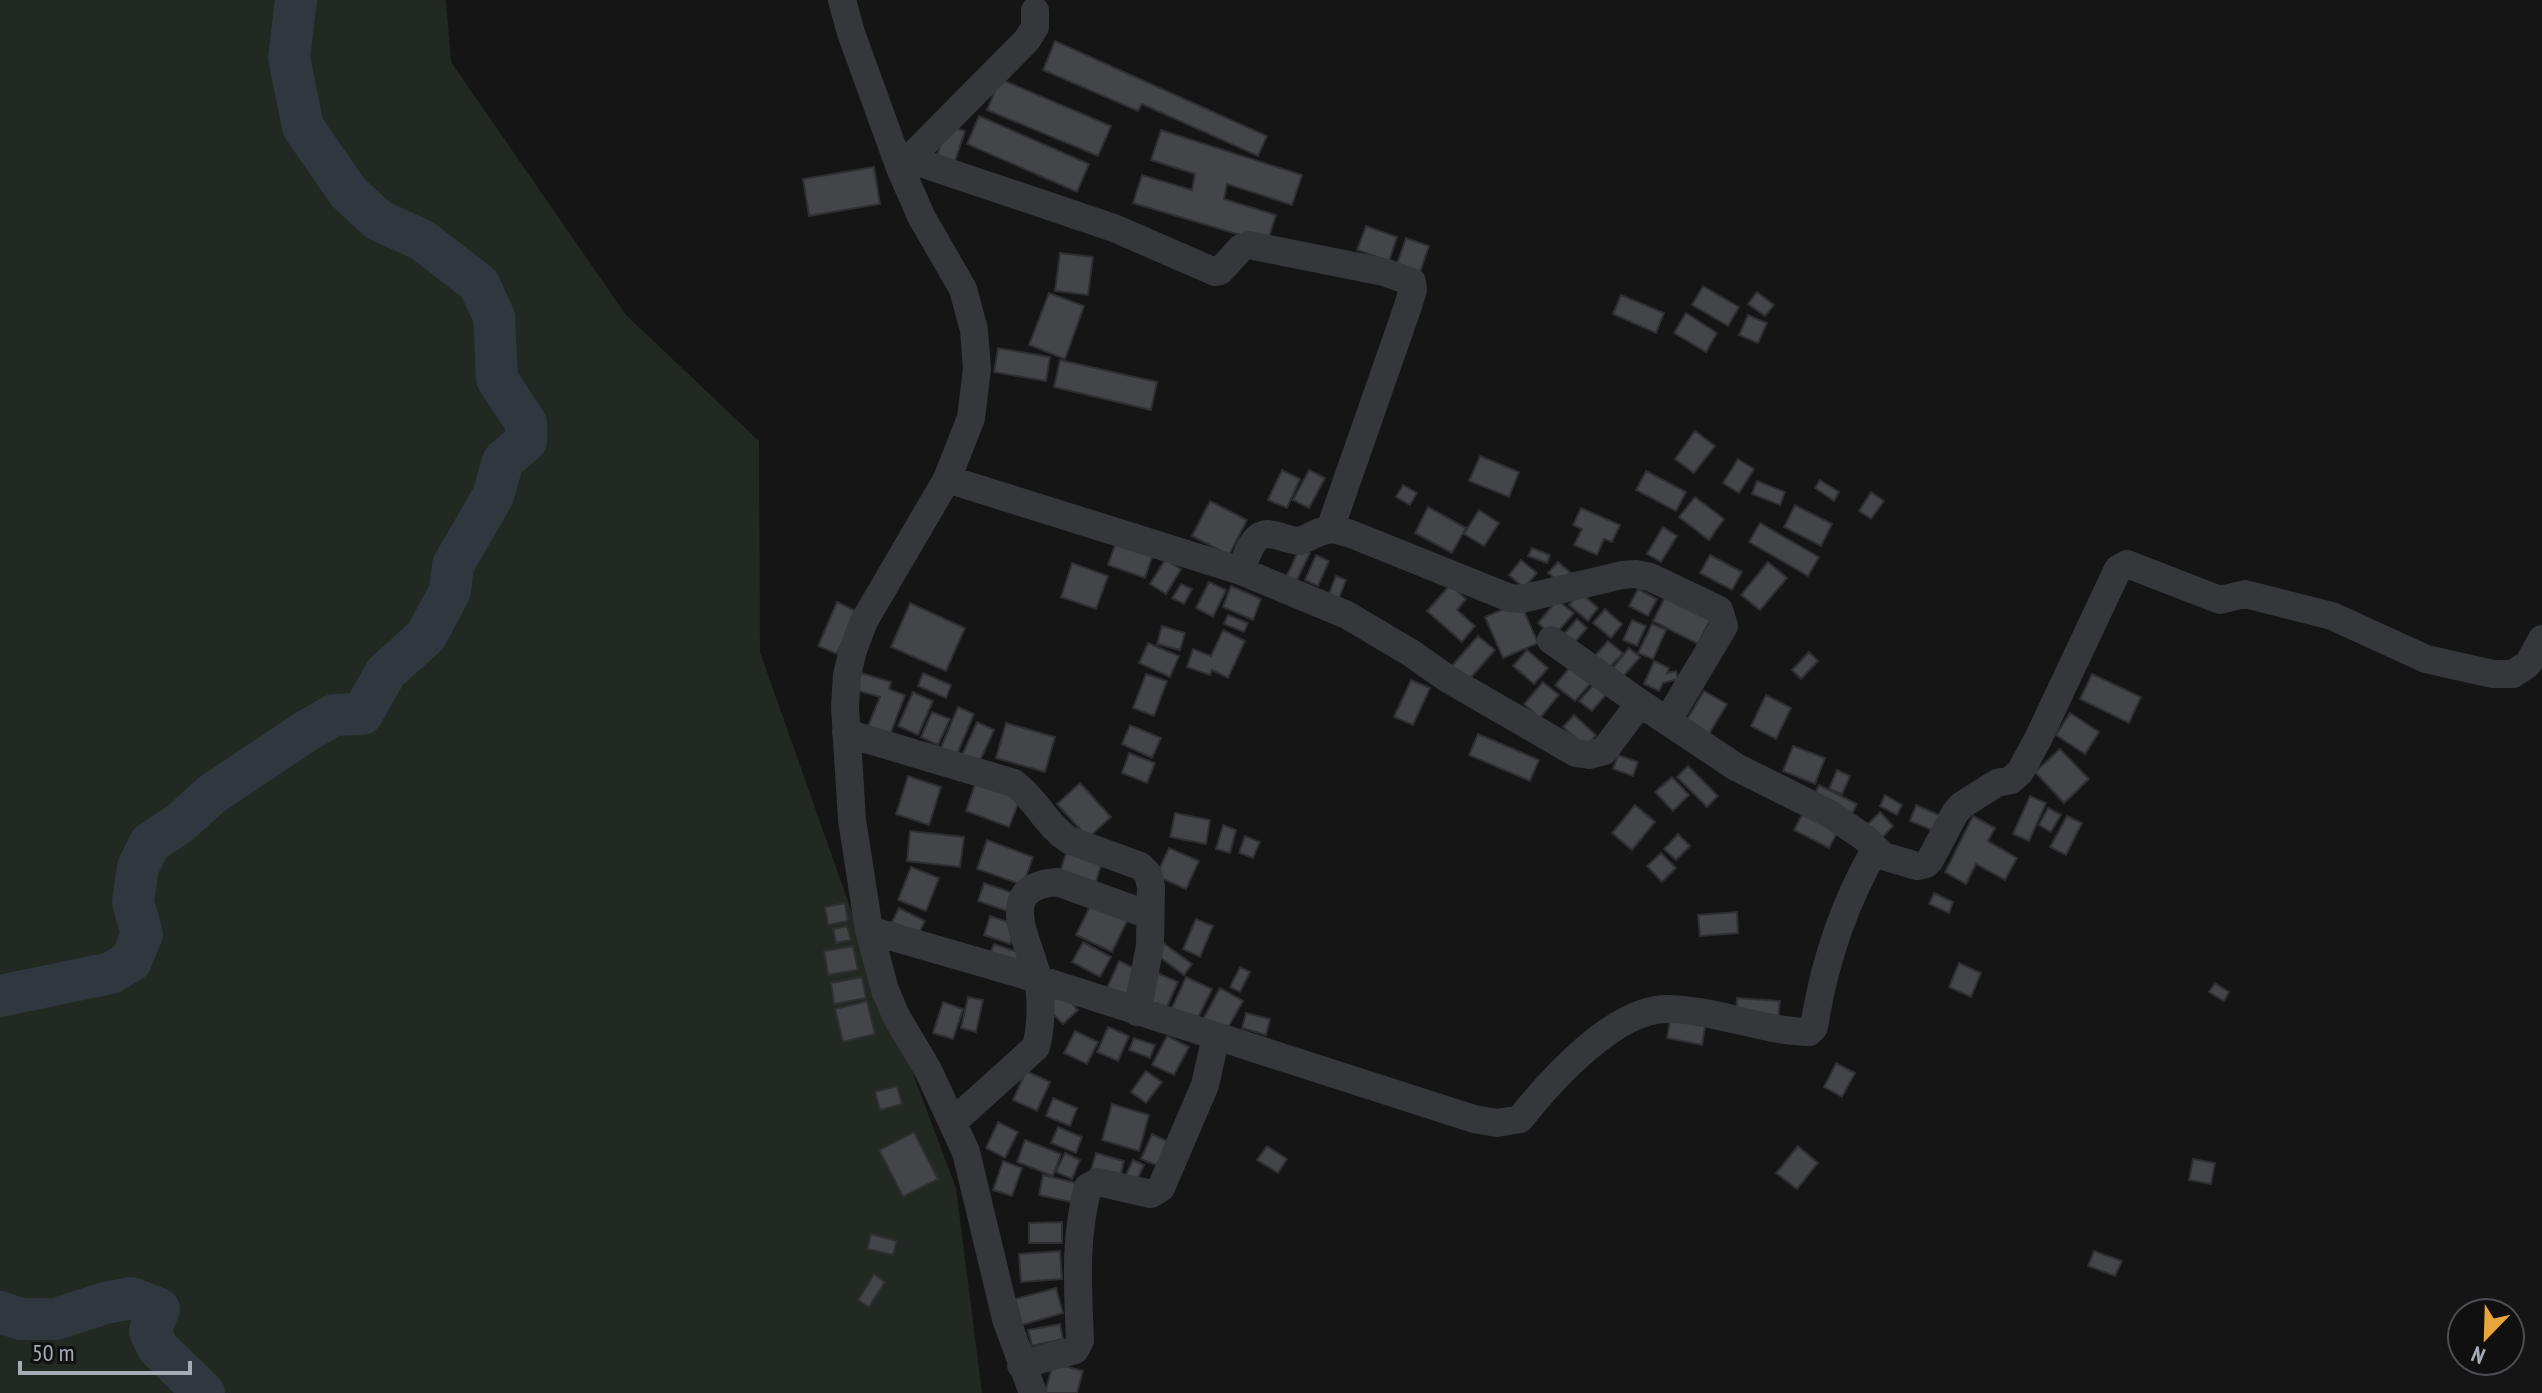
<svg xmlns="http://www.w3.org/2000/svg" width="2542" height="1393" font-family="'PT Sans Narrow',sans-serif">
<rect width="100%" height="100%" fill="#151516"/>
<!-- green -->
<path fill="#212922" d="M0,0H446L451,62L626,315L759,441L760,652L850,907L956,1188L982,1393H0Z"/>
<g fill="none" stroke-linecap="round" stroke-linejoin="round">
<!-- river -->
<path stroke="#2f383e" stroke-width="42" d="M0,996L111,973L131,961L142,934L133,902L138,867L150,843L180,823L212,794L308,730L334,715L362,714L386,672L426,636L450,591L453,565L493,496L503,461L526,441V423L497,379L494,317L479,284L422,240L378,220L348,192L303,127L289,58L296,0
M0,1312L20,1319H56L105,1303L132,1298L159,1309L150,1331L158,1348L204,1393"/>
</g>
<!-- building -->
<path fill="#444549" stroke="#2f2f32" stroke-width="2" d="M1055,41L1267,136L1258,156L1142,104L1138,111L1043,70Z
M1000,79L1111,126L1098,156L987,110Z
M979,116L1089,164L1077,192L967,144Z
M947,126L965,131L954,164L936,158Z
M1161,130L1302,175L1292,205L1227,184L1224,199L1276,215L1267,243L1133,203L1142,175L1192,190L1195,174L1151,160Z
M874,167L880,204L809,216L803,179Z
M1366,226L1397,237L1389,261L1357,250Z
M1406,238L1429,246L1420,272L1397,264Z
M1060,253L1093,257L1088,295L1055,291Z
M1703,286L1739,307L1728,326L1692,305Z
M1757,292L1774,305L1765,316L1748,304Z
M1049,293L1084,306L1065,359L1029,345Z
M1621,295L1664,313L1656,333L1613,314Z
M1686,313L1717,333L1706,352L1674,333Z
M1748,315L1767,323L1758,343L1739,335Z
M998,348L1050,357L1046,381L994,372Z
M1060,360L1157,382L1151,410L1054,387Z
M1695,431L1715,446L1694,473L1675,459Z
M1480,456L1519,472L1509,497L1469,481Z
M1738,459L1754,469L1739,493L1723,483Z
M1282,470L1300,479L1287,508L1268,500Z
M1309,470L1325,478L1309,508L1293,500Z
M1646,471L1686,492L1676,511L1636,490Z
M1820,480L1839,492L1834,501L1815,488Z
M1757,481L1785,492L1780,505L1752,494Z
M1403,485L1417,493L1410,505L1396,497Z
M1871,492L1884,501L1871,519L1859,511Z
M1695,497L1724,519L1709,540L1679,517Z
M1210,501L1247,520L1229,555L1192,536Z
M1795,505L1832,524L1821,546L1784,527Z
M1428,507L1466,528L1452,553L1415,533Z
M1581,508L1620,525L1612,542L1604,539L1597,555L1574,545L1582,529L1573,525Z
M1479,510L1499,523L1484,546L1464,534Z
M1760,523L1819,557L1808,576L1749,542Z
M1663,527L1677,536L1661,562L1647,554Z
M1116,542L1153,554L1145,578L1108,565Z
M1300,548L1310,553L1296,582L1286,577Z
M1532,548L1550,555L1547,563L1528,556Z
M1316,555L1329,561L1318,586L1305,580Z
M1710,555L1742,572L1732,590L1700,573Z
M1165,560L1181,569L1166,594L1150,584Z
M1521,560L1537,573L1524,588L1509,575Z
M1558,562L1571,573L1562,584L1548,573Z
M1768,562L1787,578L1760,610L1741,595Z
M1072,563L1108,576L1096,609L1061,597Z
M1336,576L1346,580L1339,598L1329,594Z
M1209,582L1226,590L1213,617L1196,608Z
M1181,584L1192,589L1184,604L1172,598Z
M1450,585L1466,599L1457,610L1475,626L1462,642L1427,611Z
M1231,586L1261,599L1253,620L1223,607Z
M1638,589L1657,599L1648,616L1629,606Z
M1580,592L1598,608L1588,621L1569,605Z
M1665,597L1710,620L1698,644L1653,621Z
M1557,600L1574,613L1553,637L1538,623Z
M837,602L856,611L837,654L818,646Z
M1520,602L1538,643L1503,658L1485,617Z
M910,603L965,628L946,671L891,647Z
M1605,609L1622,624L1611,638L1593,623Z
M1228,615L1248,623L1244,632L1224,624Z
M1577,619L1587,628L1573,644L1563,635Z
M1632,620L1646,626L1637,646L1623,640Z
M1652,624L1666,630L1653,659L1638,653Z
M1162,626L1185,633L1180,650L1157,644Z
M1223,630L1245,641L1228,678L1212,670L1210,675L1187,667L1193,649L1211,656Z
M1478,636L1495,650L1466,683L1450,668Z
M1608,641L1623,653L1608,669L1594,657Z
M1148,643L1179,656L1170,677L1139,663Z
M1629,648L1640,657L1620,680L1610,672Z
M1527,650L1548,668L1534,684L1513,666Z
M1809,652L1818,661L1801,679L1792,670Z
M1577,659L1597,676L1575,701L1555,685Z
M1654,661L1669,668L1667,673L1676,671L1678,679L1663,683L1659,691L1644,684Z
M861,673L891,682L889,689L905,695L890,735L868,726L880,697L856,690Z
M923,673L951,685L946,698L918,686Z
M1146,674L1167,681L1154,716L1133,708Z
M2092,674L2141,697L2129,723L2080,699Z
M1411,680L1430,688L1413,725L1394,717Z
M1597,681L1609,691L1592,711L1579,701Z
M1543,682L1559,695L1540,718L1524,704Z
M1704,691L1727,704L1709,734L1686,721Z
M913,692L933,701L918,735L898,726Z
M1766,695L1791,708L1776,739L1751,726Z
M958,707L974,714L955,759L939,752Z
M932,712L950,719L938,745L921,737Z
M2070,713L2099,732L2085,754L2056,735Z
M1574,715L1596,735L1586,747L1563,727Z
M977,722L994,730L979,763L962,755Z
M1006,723L1055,737L1045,772L996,758Z
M1130,725L1161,738L1152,758L1122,744Z
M1478,734L1539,760L1530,781L1469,755Z
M1793,746L1825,758L1815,784L1783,771Z
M2060,749L2089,779L2064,803L2035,772Z
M1129,753L1155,763L1147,783L1122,773Z
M1618,755L1638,762L1633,776L1613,769Z
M1688,766L1718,796L1707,807L1677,777Z
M1837,770L1850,776L1842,794L1829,789Z
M908,776L941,787L929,825L896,814Z
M1672,777L1689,795L1673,811L1655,792Z
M976,781L1021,796L1009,827L966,811Z
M1080,783L1111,817L1088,838L1057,804Z
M1819,785L1857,804L1849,819L1812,800Z
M1885,795L1902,805L1897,815L1880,806Z
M2030,796L2046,803L2029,841L2013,834Z
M1635,805L1655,822L1632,850L1612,833Z
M1916,805L1941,816L1934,831L1910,821Z
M2048,808L2061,815L2051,832L2039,825Z
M1805,809L1840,827L1829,848L1794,830Z
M1880,812L1893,826L1881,839L1867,825Z
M1175,813L1210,820L1206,844L1170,837Z
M1973,816L1995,828L1988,841L2017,858L2005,880L1976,864L1966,884L1945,872Z
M2067,816L2082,823L2066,855L2050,847Z
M1223,825L1236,830L1230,853L1216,849Z
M910,831L964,837L960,867L907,861Z
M1678,834L1690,846L1676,860L1664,849Z
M1245,836L1260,842L1253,858L1239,853Z
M987,840L1033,857L1023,885L977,869Z
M1068,848L1103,859L1095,885L1059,874Z
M1169,848L1199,861L1186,889L1156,876Z
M1661,853L1676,868L1662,882L1647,866Z
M911,867L939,878L926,911L898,900Z
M984,883L1016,894L1010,912L978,901Z
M1934,893L1953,902L1949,913L1929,904Z
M845,903L848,921L828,925L825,907Z
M1091,904L1127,921L1112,952L1076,935Z
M899,908L925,921L918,935L892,922Z
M1737,912L1738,933L1700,936L1698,915Z
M990,916L1017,925L1010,944L984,935Z
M1196,919L1213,926L1200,957L1183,949Z
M847,926L851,940L836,943L833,929Z
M1083,942L1111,957L1100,977L1072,962Z
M1162,942L1192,964L1184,975L1154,953Z
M994,944L1026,955L1023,965L990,954Z
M853,946L858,970L828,975L824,951Z
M1119,961L1142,972L1130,998L1107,988Z
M1959,963L1981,973L1971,997L1949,987Z
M1240,967L1250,972L1240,992L1230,987Z
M1155,972L1178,982L1165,1011L1142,1002Z
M862,977L866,998L834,1004L831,983Z
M1186,977L1212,989L1196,1022L1171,1010Z
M2215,983L2229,992L2224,1001L2209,992Z
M1220,988L1243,1001L1226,1031L1203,1019Z
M1061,992L1078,1010L1063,1024L1046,1007Z
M968,997L983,1000L976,1032L961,1028Z
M1737,998L1780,1001L1778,1019L1736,1015Z
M867,1001L875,1034L843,1042L835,1009Z
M943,1002L963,1009L953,1039L933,1033Z
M1246,1013L1270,1019L1266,1035L1242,1028Z
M1671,1015L1706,1021L1702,1045L1667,1038Z
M1108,1027L1129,1036L1118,1061L1097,1052Z
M1075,1031L1098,1042L1087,1064L1064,1053Z
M1167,1036L1189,1047L1174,1075L1152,1065Z
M1134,1038L1155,1045L1150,1058L1129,1050Z
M1836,1063L1855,1073L1842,1097L1824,1087Z
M1026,1071L1050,1082L1037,1111L1013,1100Z
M1146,1071L1162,1082L1146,1103L1131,1092Z
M897,1086L902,1104L880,1110L875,1092Z
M1053,1098L1077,1108L1070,1126L1046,1116Z
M1112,1104L1149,1115L1139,1151L1102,1140Z
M998,1122L1018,1132L1005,1158L986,1148Z
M1058,1127L1082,1137L1076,1153L1051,1143Z
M914,1132L938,1179L903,1197L879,1150Z
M1152,1134L1171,1143L1161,1167L1141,1159Z
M1025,1140L1061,1154L1053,1176L1017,1162Z
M1267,1146L1287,1159L1278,1173L1257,1160Z
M1798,1146L1818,1163L1797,1189L1776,1173Z
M1065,1153L1080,1160L1072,1179L1056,1172Z
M1096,1153L1124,1161L1119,1181L1090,1173Z
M2193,1159L2215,1163L2211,1184L2189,1180Z
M1133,1160L1144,1165L1134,1186L1123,1181Z
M1003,1161L1022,1168L1012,1196L993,1190Z
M1043,1175L1076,1183L1071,1202L1039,1195Z
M1062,1222V1243H1029V1223Z
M871,1234L897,1241L893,1255L867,1249Z
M1060,1251L1062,1279L1021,1282L1019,1254Z
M2094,1251L2122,1261L2115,1276L2088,1266Z
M874,1274L885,1282L869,1307L858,1300Z
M1056,1288L1063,1313L1022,1325L1015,1299Z
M1060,1324L1063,1339L1032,1346L1028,1330Z
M1053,1363L1083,1371L1077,1393H1045Z"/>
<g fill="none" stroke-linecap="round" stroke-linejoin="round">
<!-- minor -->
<path stroke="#36373b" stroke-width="28" d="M842,0L851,33L900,168L922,218L963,289L974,330L977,369L971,418L947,479L864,621L853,650L847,675L845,707L852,820L869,930L885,990L896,1016L928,1070L966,1152L1006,1319L1033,1393
M909,159L1114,228L1215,272L1220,271L1241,248L1249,245L1384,272L1412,282L1413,290L1407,309L1330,529
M900,168L1027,40L1035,27V11
M947,479L1241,571L1347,615L1411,653L1448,679L1576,753L1589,755L1604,751L1640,703L1736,767L1830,814L1865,838L1883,856L1917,866L1926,864L1930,860L1955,813L1962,805L1997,783L2011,780L2020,772L2038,739L2118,569L2127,564L2220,600L2245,594L2332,616L2426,659L2493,674H2513L2528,664L2542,639
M1241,571C1245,559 1252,535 1267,534C1278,534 1289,541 1300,541C1327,529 1327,525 1356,536L1510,598L1522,599L1622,575L1636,574L1650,577L1719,610L1724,626L1668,720
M1551,640L1640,703
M846,733L1014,783C1036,799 1046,825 1069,840L1140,866L1148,874L1151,887L1150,946L1137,1012
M869,930L1038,979L1216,1036L1205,1085L1161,1188L1151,1194L1098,1182L1088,1187C1074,1239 1078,1289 1080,1341L1075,1350L1021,1365
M1216,1036L1474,1119L1497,1123L1520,1119C1551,1080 1616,1007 1669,1009C1716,1010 1762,1031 1809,1032L1814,1027C1824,963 1843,905 1875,850
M953,1122L1036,1047C1041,1028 1042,1000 1038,980C1032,945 991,887 1057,882L1149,915"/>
</g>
<!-- north arrow -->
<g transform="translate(2486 1337) rotate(203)"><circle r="38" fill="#101011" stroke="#4c4e53" stroke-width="2"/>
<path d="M0-6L14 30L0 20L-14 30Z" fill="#e7a63c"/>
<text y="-12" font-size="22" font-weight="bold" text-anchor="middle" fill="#a7acb6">N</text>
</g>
<!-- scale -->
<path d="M20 1361v12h170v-12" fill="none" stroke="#a7acb6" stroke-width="4"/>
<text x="32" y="1361" font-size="24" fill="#a7acb6" stroke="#101011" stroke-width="6" paint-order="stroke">50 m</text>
</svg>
